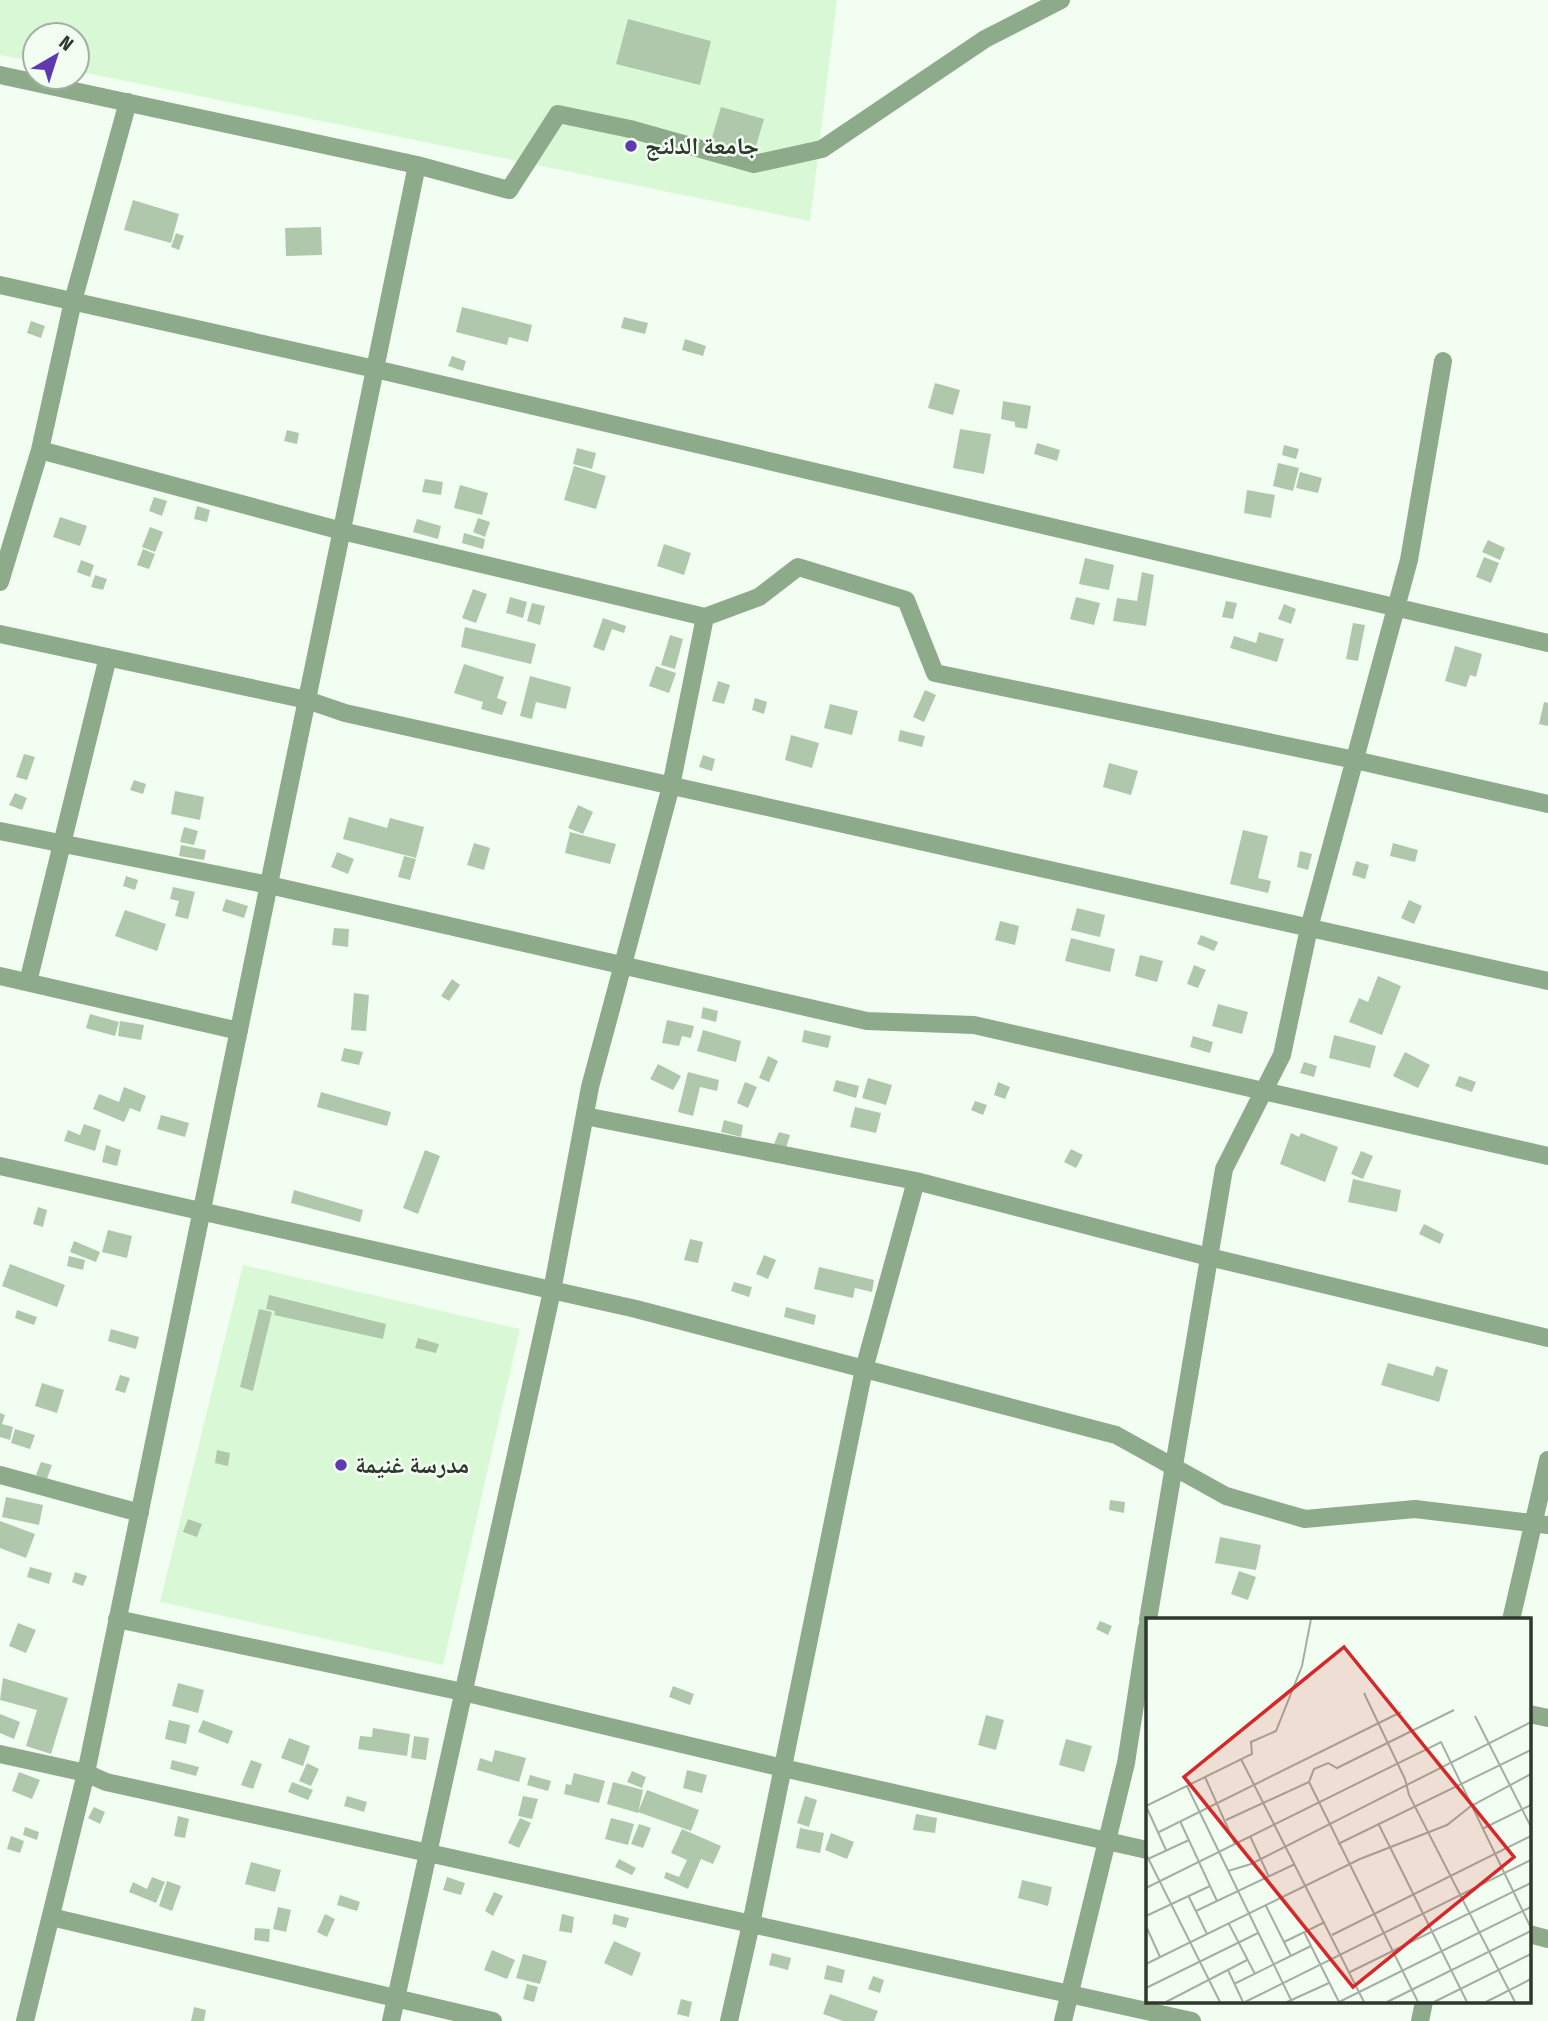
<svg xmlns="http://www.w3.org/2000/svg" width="1548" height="2021" font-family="'Fira Sans Condensed','Noto Naskh Arabic',sans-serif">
<rect width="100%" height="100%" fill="#f3fef2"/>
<!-- built -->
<path fill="#d9f9d6" d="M0,0H837L810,221L77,71V35H35V62L0,55Z
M243,1265L520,1329L443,1665L160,1602Z"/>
<!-- building -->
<path fill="#afc8ac" d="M628,19L711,41L700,85L616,64Z
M721,107L764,119L754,153L711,141Z
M133,200L179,214L171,243L124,230Z
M321,227L322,255L286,256L285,228Z
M176,233L184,236L179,250L171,247Z
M462,307L532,325L528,342L509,337L507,345L456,332Z
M624,317L648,323L645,334L621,328Z
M31,321L45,326L41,338L27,333Z
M685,339L706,346L703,356L682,350Z
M452,356L466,361L463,371L448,366Z
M935,383L960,390L953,415L928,408Z
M1003,401L1031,406L1027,429L1015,427V422L1001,419Z
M960,429L991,434L984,474L953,468Z
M287,430L299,433L297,444L284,441Z
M1037,443L1060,450L1057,461L1034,454Z
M1284,445L1299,449L1296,459L1282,455Z
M577,448L596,453L592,469L573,464Z
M1278,463L1299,468L1293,491L1273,486Z
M574,466L606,476L596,509L564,500Z
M1300,472L1322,478L1318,493L1296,488Z
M425,479L443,482L441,495L422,492Z
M460,485L488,493L482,515L454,508Z
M1247,490L1275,495L1271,518L1244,513Z
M154,497L167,501L162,516L149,511Z
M197,506L210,510L207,522L194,519Z
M60,517L87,526L80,546L53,537Z
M478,518L490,522L485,537L473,532Z
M417,519L441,526L438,539L413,532Z
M150,527L163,532L155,552L142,547Z
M464,533L485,539L483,549L462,543Z
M1488,540L1505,548L1500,560L1482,552Z
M664,544L691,553L684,575L657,566Z
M143,549L155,554L149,569L137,565Z
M1484,557L1499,563L1491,583L1476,577Z
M1085,558L1114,565L1109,590L1079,584Z
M81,560L94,565L90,577L77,572Z
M1142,572L1154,575L1146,626L1113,621L1117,598L1137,601Z
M95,575L107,579L103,590L91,587Z
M473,589L487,594L476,623L462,618Z
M510,597L527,602L523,618L506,613Z
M1076,597L1100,603L1094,625L1070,619Z
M1226,601L1237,603L1233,619L1222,617Z
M532,603L545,606L540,625L527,621Z
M1284,604L1296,609L1291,624L1278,619Z
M603,618L626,626L624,633L612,629L604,651L593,647Z
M1353,623L1365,625L1358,661L1346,659Z
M465,627L536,644L531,664L461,647Z
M1259,632L1284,639L1277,662L1230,648L1234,636L1256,643Z
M670,635L683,639L675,669L661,665Z
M1455,646L1482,654L1476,677L1470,675L1466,687L1445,681Z
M464,664L504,677L497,698L507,702L502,715L481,709L483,702L454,693Z
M656,666L676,673L669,693L649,686Z
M530,676L571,687L566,709L536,702L532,719L520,716Z
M718,681L730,685L724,704L712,701Z
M925,690L936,695L924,722L913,717Z
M755,698L767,702L764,714L752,710Z
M1544,702L1548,703V726L1539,724Z
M830,704L858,711L852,735L824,728Z
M900,730L925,736L922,747L898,741Z
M791,735L819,743L812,768L785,760Z
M24,754L35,757L27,780L16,777Z
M703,755L715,759L712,771L699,767Z
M1109,763L1138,771L1131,795L1103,787Z
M134,780L146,784L143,794L130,790Z
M175,791L204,797L200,820L171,814Z
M15,793L27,798L22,810L9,805Z
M578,805L593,812L583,834L568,828Z
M349,817L387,828L390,818L424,827L416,858L343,839Z
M184,827L198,831L194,845L180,842Z
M1243,830L1268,836L1258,878L1271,881L1268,893L1230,884Z
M570,832L616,844L610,864L565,853Z
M474,843L490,848L484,870L467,865Z
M1393,843L1418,850L1415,862L1390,856Z
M181,845L206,850L204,860L179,856Z
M1300,851L1312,854L1308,870L1297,867Z
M337,852L354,859L348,874L331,867Z
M404,856L416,859L410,880L398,877Z
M1356,861L1369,865L1365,879L1352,875Z
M126,876L138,880L135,890L123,886Z
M173,887L195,892L188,919L175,916L179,901L170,899Z
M226,899L248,906L244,918L222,911Z
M1409,900L1422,906L1414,924L1401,918Z
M1077,908L1105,915L1100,937L1071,930Z
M125,910L166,924L157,951L115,936Z
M1000,921L1019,926L1015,945L995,940Z
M334,928L349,929L348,947L332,945Z
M1201,935L1218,942L1214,951L1197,944Z
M1071,938L1115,949L1110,972L1065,961Z
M1140,955L1163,961L1157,982L1135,976Z
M1194,965L1206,970L1198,988L1187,984Z
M1378,976L1401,986L1382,1035L1349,1022L1359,998L1368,1002Z
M452,979L460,985L449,1001L441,996Z
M354,993L369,995L366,1031L351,1030Z
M1218,1004L1248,1012L1242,1034L1212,1026Z
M703,1007L718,1011L716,1022L701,1018Z
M90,1014L119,1022L115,1036L86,1028Z
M667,1020L694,1026L691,1038L682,1036L679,1046L662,1043Z
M120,1021L144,1025L141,1040L118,1036Z
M703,1030L741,1041L736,1062L697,1051Z
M804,1030L831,1036L828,1048L802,1042Z
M1334,1035L1376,1046L1370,1068L1329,1058Z
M1193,1036L1213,1042L1210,1053L1190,1047Z
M344,1048L363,1052L359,1065L341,1061Z
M1405,1052L1430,1065L1418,1088L1393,1076Z
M768,1056L778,1061L769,1082L759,1078Z
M1304,1062L1317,1066L1314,1077L1300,1073Z
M658,1064L681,1076L673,1090L650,1079Z
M688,1072L719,1080L717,1091L700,1087L693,1116L678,1112Z
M1459,1076L1476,1082L1472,1092L1455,1086Z
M868,1078L892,1085L886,1105L862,1098Z
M836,1080L859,1086L856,1098L833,1091Z
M745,1082L757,1087L748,1108L737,1103Z
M998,1082L1010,1087L1005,1099L994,1095Z
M124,1087L146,1096L140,1112L130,1108L124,1122L93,1109L99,1094L119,1102Z
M321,1092L391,1112L387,1126L317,1107Z
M975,1101L987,1105L983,1115L971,1110Z
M855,1107L881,1113L876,1133L850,1127Z
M161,1115L189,1123L185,1137L157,1129Z
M724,1120L743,1125L741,1137L721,1132Z
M84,1124L101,1130L95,1151L64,1141L68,1130L80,1135Z
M779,1132L790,1135L786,1148L774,1144Z
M1291,1133L1299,1137L1301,1133L1338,1147L1325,1182L1280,1164Z
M106,1145L121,1150L117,1166L102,1162Z
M1071,1149L1083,1155L1076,1168L1064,1162Z
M425,1150L440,1156L418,1214L403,1208Z
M1361,1151L1373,1156L1363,1179L1351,1174Z
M1353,1179L1401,1190L1397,1212L1348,1202Z
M294,1190L363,1210L360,1222L291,1203Z
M38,1207L47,1210L43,1227L33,1224Z
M1424,1224L1444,1234L1440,1244L1419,1234Z
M108,1230L132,1236L127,1258L102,1252Z
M690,1239L703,1242L698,1263L684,1260Z
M74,1241L100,1252L96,1262L70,1252Z
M764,1255L776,1260L768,1279L756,1274Z
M69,1256L85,1260L83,1270L67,1266Z
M10,1264L65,1285L57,1307L2,1286Z
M819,1267L874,1280L872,1292L855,1288L853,1298L814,1289Z
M734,1282L752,1287L749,1297L731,1291Z
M269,1295L386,1324L383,1339L274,1315L275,1311L266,1309Z
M786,1307L816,1315L814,1325L784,1317Z
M259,1309L272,1312L253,1391L240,1387Z
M17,1310L37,1317L34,1325L15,1318Z
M111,1329L139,1337L136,1349L108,1341Z
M418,1338L439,1344L436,1353L415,1348Z
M1388,1363L1433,1376L1436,1366L1448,1370L1439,1402L1381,1385Z
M120,1375L130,1378L125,1393L115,1390Z
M42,1383L64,1390L57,1413L35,1406Z
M0,1413L5,1415L2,1424L13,1427L10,1440L0,1437Z
M15,1429L35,1435L30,1449L11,1443Z
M217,1450L230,1453L228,1466L215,1463Z
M41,1462L52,1465L47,1479L36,1475Z
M6,1497L43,1505L39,1525L2,1517Z
M1110,1500L1125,1502L1124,1513L1109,1510Z
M188,1519L202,1524L197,1537L183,1532Z
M0,1521L35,1534L26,1558L0,1548Z
M1220,1537L1261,1545L1256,1570L1215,1563Z
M30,1567L52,1573L49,1584L27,1577Z
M1239,1571L1256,1577L1248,1600L1231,1594Z
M75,1572L87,1576L83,1586L72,1582Z
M1100,1621L1112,1626L1108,1635L1096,1629Z
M18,1623L36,1630L26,1653L9,1646Z
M3,1678L68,1698L51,1754L26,1746L37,1710L0,1700Z
M178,1683L204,1690L198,1713L172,1706Z
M673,1686L694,1694L690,1705L669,1697Z
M0,1714L20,1722L14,1739L0,1733Z
M986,1715L1004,1720L996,1750L978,1745Z
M169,1720L190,1725L186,1744L165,1739Z
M203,1720L233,1731L228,1744L198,1732Z
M373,1728L410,1734L407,1756L358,1749L360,1736L372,1737Z
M414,1736L429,1738L426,1760L411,1758Z
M289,1738L310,1746L303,1766L281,1758Z
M1066,1739L1092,1746L1084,1772L1059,1765Z
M495,1750L526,1758L519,1782L477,1770L480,1758L492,1762Z
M172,1760L199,1767L196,1776L170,1769Z
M251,1760L262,1764L253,1789L241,1785Z
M307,1763L319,1769L311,1786L299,1781Z
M687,1770L707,1775L702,1793L683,1788Z
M632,1771L646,1777L642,1788L627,1782Z
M19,1772L40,1780L32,1799L12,1791Z
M574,1773L605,1781L599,1803L564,1794L566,1784L571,1785Z
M530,1775L551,1781L548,1791L527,1785Z
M292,1782L313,1790L308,1800L288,1792Z
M613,1782L643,1790L638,1813L607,1804Z
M647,1790L699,1810L691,1831L638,1812Z
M347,1796L367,1802L364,1812L344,1806Z
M523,1796L538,1799L532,1819L518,1816Z
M805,1796L817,1800L809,1827L797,1823Z
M94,1807L105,1812L100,1824L88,1818Z
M916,1814L937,1818L935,1833L913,1830Z
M178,1816L189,1819L185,1838L174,1836Z
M520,1818L531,1823L519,1848L508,1843Z
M611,1818L634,1824L628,1845L605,1839Z
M639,1824L651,1828L643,1848L631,1844Z
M25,1827L39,1832L37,1840L23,1835Z
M800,1828L824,1833L820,1853L796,1848Z
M682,1829L721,1846L713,1864L701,1859L688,1889L664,1878L666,1872L679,1877L687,1860L671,1853Z
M831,1833L854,1842L847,1859L825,1850Z
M11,1836L24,1841L20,1853L7,1849Z
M619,1859L636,1868L632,1875L615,1867Z
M251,1862L281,1870L275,1892L245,1884Z
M152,1877L165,1882L156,1903L129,1892L133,1882L147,1889Z
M447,1877L465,1883L461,1895L443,1890Z
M1022,1880L1052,1887L1048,1906L1018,1898Z
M167,1881L181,1886L172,1911L159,1906Z
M494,1892L503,1896L493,1916L485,1911Z
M340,1895L360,1902L357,1911L337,1905Z
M278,1907L291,1910L286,1932L273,1929Z
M325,1914L335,1919L327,1937L317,1932Z
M562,1914L574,1917L572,1933L559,1931Z
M614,1914L629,1918L626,1928L612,1924Z
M255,1928L270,1929L269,1942L254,1940Z
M614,1941L641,1953L632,1976L604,1963Z
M492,1950L515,1960L507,1979L484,1970Z
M772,1953L791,1958L788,1970L769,1965Z
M523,1954L547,1961L540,1984L516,1978Z
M827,1965L845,1970L842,1983L824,1979Z
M873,1976L884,1980L880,1993L868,1989Z
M527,1984L538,1987L534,2002L523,1999Z
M830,1994L878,2011L874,2021H843L823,2014Z
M681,1999L692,2002L689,2017L677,2014Z
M194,2007L206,2010L204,2021H191Z"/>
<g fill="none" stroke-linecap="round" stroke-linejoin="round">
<!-- minor -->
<path stroke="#8dab8a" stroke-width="18" d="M0,75L417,165L509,190L558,114L630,129L754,164L822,149L985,39L1061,0
M0,285L375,369L1548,643
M40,450L342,531L705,617L759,597L798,567L906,600L935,673L1355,760L1548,804
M0,582L40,450L73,301L128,102
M0,634L307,700L345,713L1548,981
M0,831L269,885L867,1021L974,1025L1548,1156
M0,976L239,1031
M28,982L108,657
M585,1116L916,1181L1209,1257L1548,1338
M0,1166L636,1309L1116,1435L1226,1496L1305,1519L1415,1509L1548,1525
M0,1475L140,1513
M117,1619L463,1692L783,1768L1147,1850
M1148,1620L1224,1169L1282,1055L1309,928L1409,560L1443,361
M1511,1620L1548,1460
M1529,1714L1548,1718
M51,1917L493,2021
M1529,1934L1548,1939
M25,2021L86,1773L417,165
M391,2021L552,1291L590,1087L671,786L705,617
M729,2021L751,1924L864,1369L916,1181
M1063,2021L1126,1763L1147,1627
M1420,2021L1424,2002"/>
<!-- tertiary -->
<path stroke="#8dab8a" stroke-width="18" d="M0,1754L86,1773L106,1782L1192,2021"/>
</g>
<!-- markers -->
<g fill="#6039b1" stroke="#f3fef2" stroke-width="2.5">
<circle cx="631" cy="146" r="7"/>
<circle cx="341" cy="1465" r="7"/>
</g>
<g text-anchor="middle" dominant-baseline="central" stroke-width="5" stroke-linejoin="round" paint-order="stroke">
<!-- poi labels -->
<g font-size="24" font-weight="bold" fill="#2e382d" stroke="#f3fef2" text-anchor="start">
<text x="645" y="146">جامعة الدلنج</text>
<text x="355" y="1465">مدرسة غنيمة</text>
</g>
</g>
<!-- overview -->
<g transform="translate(1146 1618)">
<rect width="385" height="385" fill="#f3fef2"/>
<path fill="none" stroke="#a4afa3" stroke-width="2" d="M218,75L259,161L263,177L369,384M329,98L385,209M95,141L218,384M59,159L89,226M163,164L272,384M41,168L146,384M0,188L106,136L105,124L130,113L156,48L165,1M0,188L20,232M80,202L163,164L168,151L182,145L191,150L308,92M34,203L71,283M232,205L321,384M336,211L385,187M13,214L255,94M104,218L123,259M192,226L385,132M0,236L74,384M2,241L43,222M82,253L105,246L385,104M0,270L295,124L385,310M42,277L61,316M120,288L145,338M50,293L149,246M0,298L64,268M83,306L109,356M0,308L14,339M158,314L193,384M186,317L385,218M138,324L179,304M0,346L214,241L301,207L325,188L385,156M82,352L97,384M204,354L385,265M88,366L165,328M0,370L112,315M20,384L101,342M99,384L385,242M141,384L183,365M193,384L385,289M241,384L385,313M288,384L385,336M340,384L385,361"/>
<path fill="#d62828" fill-opacity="0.15" stroke="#d62828" stroke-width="3.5" d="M198,29L368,239L207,369L38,159Z"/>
<rect width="385" height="385" fill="none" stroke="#2e382d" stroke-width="3.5"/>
</g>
<!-- north arrow -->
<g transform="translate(56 56) rotate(39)"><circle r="33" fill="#f3fef2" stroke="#a4afa3" stroke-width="2"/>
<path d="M0-5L12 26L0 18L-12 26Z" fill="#6039b1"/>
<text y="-10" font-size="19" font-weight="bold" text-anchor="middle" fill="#2e382d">N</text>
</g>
</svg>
